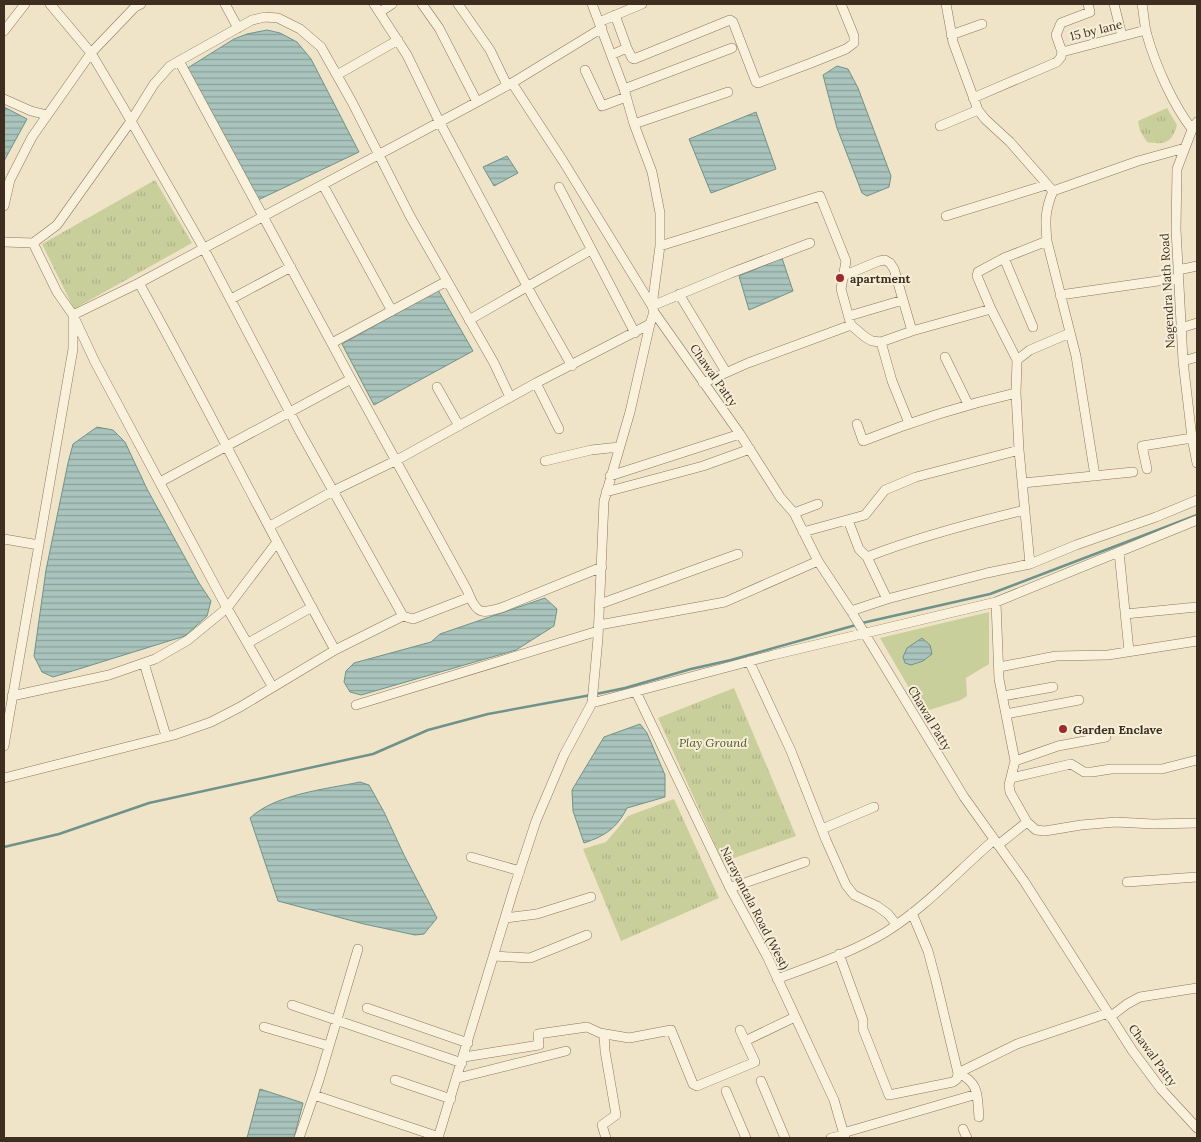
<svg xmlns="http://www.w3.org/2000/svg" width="1201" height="1142" font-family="Lora,serif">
<defs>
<pattern id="park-tufts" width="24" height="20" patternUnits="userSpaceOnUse" patternTransform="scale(1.25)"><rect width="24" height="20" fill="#c9cf9b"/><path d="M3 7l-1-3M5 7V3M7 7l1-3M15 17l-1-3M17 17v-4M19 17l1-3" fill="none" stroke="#aeb285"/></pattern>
<pattern id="water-rules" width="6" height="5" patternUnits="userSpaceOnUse" patternTransform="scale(1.25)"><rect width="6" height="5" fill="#a9c4bc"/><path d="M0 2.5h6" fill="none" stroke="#8ba098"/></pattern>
</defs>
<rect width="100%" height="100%" fill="#f0e4c8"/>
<!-- park -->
<path fill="url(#park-tufts)" d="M1167,108L1177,125C1172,143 1165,145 1147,142L1140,131L1138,121Z
M155,180L192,243L74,309L42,244Z
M734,688L796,836L723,862L658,718Z
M674,799L719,898L621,941L583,849L606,842L628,816Z"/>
<!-- garden -->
<path fill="#c9cf9b" d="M989,612V664L966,678L967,696L961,700L923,712L880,638Z"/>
<!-- water -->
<path fill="url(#water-rules)" stroke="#6f938a" d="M267,30L280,33L297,42L311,59L359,152L258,200L186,69L234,39L247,34Z
M837,66L848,69L858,88L891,176L889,187L867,196L862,193L837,128L823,75Z
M4,107L27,119L4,161Z
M756,112L776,169L711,193L689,139Z
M507,156L518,173L494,186L483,167Z
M782,258L793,291L749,310L739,276Z
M438,290L473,351L374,405L342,344Z
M97,427L113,430L125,442L147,489L199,583L211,601L207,616L185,636L53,677L42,672L34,656L46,570L68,463L73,444Z
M545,598L557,609L554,626L516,650L361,695L350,692L344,682L346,671L354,663L431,642L440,634Z
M922,638L930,645L932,654L923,661L911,665L905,663L903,657L907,648Z
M640,724L647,733L665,775V797L627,808C617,828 605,836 584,843L573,811L572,790L604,737Z
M360,782L369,785L384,812L404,855L437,918L424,934L415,935L364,924L278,901L250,818C275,794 327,789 360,782Z
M260,1089L303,1103L294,1138H247Z"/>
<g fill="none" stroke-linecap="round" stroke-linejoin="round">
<!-- stream -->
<path stroke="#6f938a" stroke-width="2.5" d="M862,623L990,594L1197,515
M596,694L625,688L691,669L731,660L856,625
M4,847L59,834L149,803L373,754L428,730L488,714L591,695"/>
<!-- minor casing -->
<g stroke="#8d765c" stroke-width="10">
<path id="minor" d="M50,4L91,53L123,107L203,247L299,430L403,616L413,619L470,597L467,590L351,379L179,61
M225,4L238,28
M374,4L407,55L439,121L534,299L572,366
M422,4L439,28L477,102
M458,4L490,50L507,85
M946,4L953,42L978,110L985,119L1010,142L1053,191
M1088,4L1090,12L1061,23L1056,35L1062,52L1146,30
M1114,4L1122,36
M1142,4C1144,14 1144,25 1147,35C1155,64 1173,105 1192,129
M380,12L392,4
M615,15L627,48
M599,22L642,4
M4,31L25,4
M951,35L982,24
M611,55L627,48L632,58L634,59L730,20L733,22L756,82L758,83L811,63L846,49L854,43V36L841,4
M585,70L602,106L626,97
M337,75L398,40
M512,83L563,161L652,306L731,273L810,243
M624,89L732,48
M973,98L1057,62L1061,57L1062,52
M4,99L31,111L47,115
M1197,122L1193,127L1177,169L1176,229L1183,361L1192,438L1197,463
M634,124L728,92
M940,126L978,110
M323,185L392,311
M559,187L635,333
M4,206L10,180L32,137L91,53L135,7L141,4
M946,216L1046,185
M4,242L33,243L57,225L131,121L154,84L170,66L252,20L265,17L278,18L300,29L321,47L352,102L410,216L494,363L510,397
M33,243L57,292L73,315L95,362L227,608L272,686
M660,246L820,196L846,261L841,289L851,325L865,337L872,341L881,342L892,381L909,423
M1004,258L1033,327
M1178,270L1197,266
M843,276L879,261L885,260L890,263L894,269L912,331
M139,283C206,404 268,528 335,650
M679,294L726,372
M1060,295L1179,278
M231,299L291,267
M991,309L977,276L978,272L1004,258L1047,241
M654,312L740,434L780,497L794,513L818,561L851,611L964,797L1024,881L1132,1050L1161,1089L1197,1128
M849,316L903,300
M469,320L591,250
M1181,328L1197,323
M881,342L912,331L991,309L1017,360L1016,393L1019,450L1030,564
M332,343L447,281
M945,357L968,404
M1017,360L1030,350L1070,333
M1183,361L1197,357
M536,383L559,429
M703,383L748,363L851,325
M437,387L459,426
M857,424L863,441C913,421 963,405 1016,393
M545,461L591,450L619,447
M1147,469L1142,446L1192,438
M610,476L740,434
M1095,476L1076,356L1047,241C1045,221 1045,210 1053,191L1138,161L1185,148
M160,482L351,379
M1023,483L1133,472
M606,492L703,466L750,449
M794,513L818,504
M848,520L859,549L867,557L887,599
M270,526L333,491L397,460L536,383L650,324
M803,532L865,515L885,490L916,477L1019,450
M4,539L39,545
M1119,552L1129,651
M867,557C918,537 971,523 1025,510
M470,597C478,615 483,613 501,608L602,567
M996,602L999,679L1015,761L1009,785L1010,792L1027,822L1036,830L1045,831L1081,825L1116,822L1153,824L1197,823
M600,604L738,554
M851,611L887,599L987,573L1030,564L1076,545L1156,517L1197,500
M1125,614L1197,607
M599,625L725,602L818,561
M248,643L312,607
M749,661L791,751L826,840L846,885L854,895L877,906L888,914L896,924
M144,663L166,736
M999,667L1056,656L1108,655L1197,641
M636,692L730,888L767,956L834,1100L845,1138
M12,696L109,675L155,659L188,640L227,608L277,542
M1003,696L1053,687
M592,703L773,655L996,602L1197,520
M356,705L598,631
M1006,714L1079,700
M4,746L73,349V315L139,283L477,102L512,83L602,28
M1015,761L1058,746L1106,737
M4,778L174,735L211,722L240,707L335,650L403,616
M1011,778L1071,764L1084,772H1092L1111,769H1162L1197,760
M822,829L874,807
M998,845L1027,822
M471,857L520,871
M1127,882L1197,877
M730,888L805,862
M912,913L928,951L936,981L958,1073L1017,1044L1108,1013
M505,918L537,914L591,897
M839,954L863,1020V1029L889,1095L953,1082L957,1079L958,1073C980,1083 977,1096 979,1117
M494,956L530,958L587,935
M777,979C814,965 853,952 886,932C927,906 958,871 994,840
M292,1005L462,1063
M367,1008L468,1043
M1110,1017L1127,1004L1140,997L1197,988
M264,1027L329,1046
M604,1034L605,1051L616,1115L602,1125L606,1138
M745,1041L795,1017
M464,1057L539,1045L538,1034L587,1027L600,1033L629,1038L671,1030L693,1084L697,1086L755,1062L740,1030
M458,1078L566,1051
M395,1080L451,1099
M761,1081L785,1138
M726,1091L746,1138
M314,1095L439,1137
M963,1129L967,1138
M843,1133L977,1094
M299,1138L319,1080L358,949
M438,1138L514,888L536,821L564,755L592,703L598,638L604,501L630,412L650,324L654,312L652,306L660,246V213L652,172L634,124L624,89L592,4
M831,1138L844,1135"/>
</g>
<!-- minor -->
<use href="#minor" stroke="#faf1dc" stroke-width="9"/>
</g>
<!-- markers -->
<g fill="#9e2a2b" stroke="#f7eed8" stroke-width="2">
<circle cx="840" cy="278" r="5"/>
<circle cx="1063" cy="729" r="5"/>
</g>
<g text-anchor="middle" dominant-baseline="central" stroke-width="4" stroke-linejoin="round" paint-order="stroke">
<!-- street labels -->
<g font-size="12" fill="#3d2e20" stroke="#f7eed8">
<text transform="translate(1096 30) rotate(-14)">15 by lane</text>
<text transform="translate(1167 291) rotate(-93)">Nagendra Nath Road</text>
<text transform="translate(714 375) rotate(55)">Chawal Patty</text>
<text transform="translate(930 718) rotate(59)">Chawal Patty</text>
<text transform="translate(755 908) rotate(63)">Narayantala Road (West)</text>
<text transform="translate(1153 1055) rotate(54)">Chawal Patty</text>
</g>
<!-- poi labels -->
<g font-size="12" font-weight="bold" fill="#3d2e20" stroke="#f7eed8" text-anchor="start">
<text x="850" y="278">apartment</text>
<text x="1073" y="729">Garden Enclave</text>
</g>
<!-- park labels -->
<g font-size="12" font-style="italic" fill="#4d5a26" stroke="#f7eed8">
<text x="713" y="742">Play Ground</text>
</g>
</g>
<!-- border -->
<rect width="1201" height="1142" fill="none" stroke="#3d2e20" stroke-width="10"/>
</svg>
